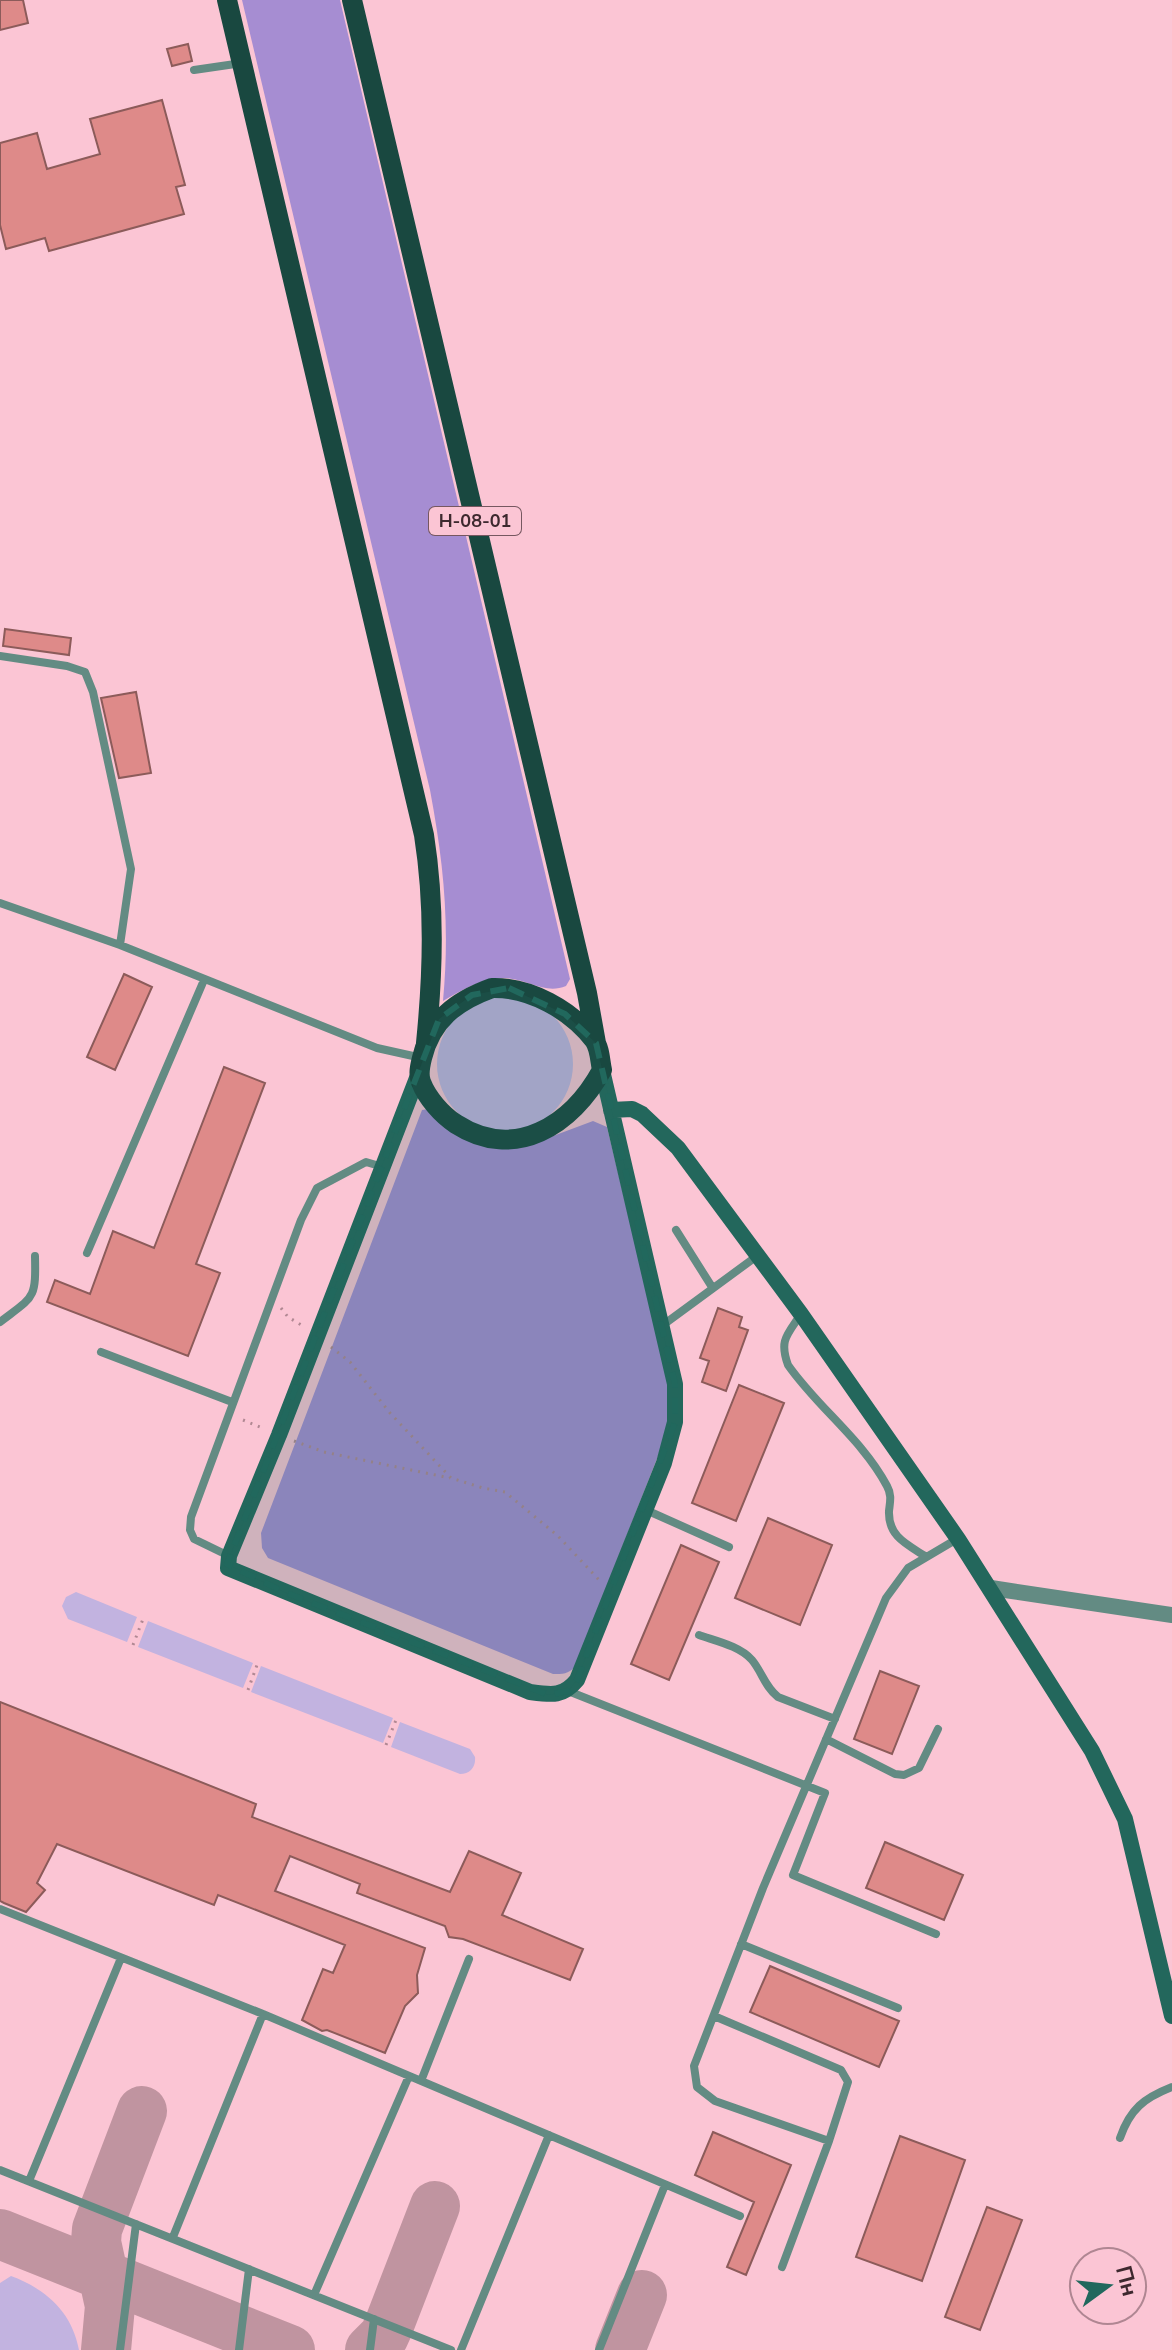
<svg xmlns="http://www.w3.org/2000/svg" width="1172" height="2350" font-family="'Nunito Sans',sans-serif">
<rect width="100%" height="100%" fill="#fbc5d4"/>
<!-- green -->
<path fill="#c2b3e0" d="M437 1064a68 68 0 1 1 136 0a68 68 0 1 1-136 0Z
M76,1592L137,1617L127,1642L68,1619L62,1606L66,1597Z
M148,1621L253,1663L243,1688L138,1647Z
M261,1666L393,1718L383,1743L251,1692Z
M400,1722L470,1749L475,1757C476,1767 470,1774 460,1774L391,1747Z
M11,2276C46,2289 72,2312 79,2350H0V2283Z"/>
<!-- forest -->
<path fill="#a68dd2" d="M242,0H340L570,979L566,986C544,995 527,978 503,978C481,979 461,990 443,1001C450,925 444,865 430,790Z
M428,1109L444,1124L537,1142L593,1121L607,1127L668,1380L669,1428L575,1667C568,1674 563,1674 553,1674L268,1558L262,1548L261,1533L422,1110Z"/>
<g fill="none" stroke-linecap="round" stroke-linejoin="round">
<!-- taxiway -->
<path stroke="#c094a0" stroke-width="50" d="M0,2234L290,2350
M106,2350L110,2306L96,2242L97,2229L142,2111
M370,2350L384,2336L389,2325L435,2206
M620,2350L642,2295"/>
</g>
<!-- building -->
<path fill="#de8a89" stroke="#8c5b5a" stroke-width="2" d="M0,0H23L28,23L0,30Z
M188,44L192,61L172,66L167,49Z
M162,100L185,185L176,187L184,214L49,251L45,238L6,249L0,225V143L37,133L47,169L100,154L90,119Z
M5,629L71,638L69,655L3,646Z
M136,692L151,773L119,778L101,698Z
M124,974L152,987L115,1070L87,1057Z
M224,1067L265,1083L196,1264L220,1273L188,1356L47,1302L55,1280L90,1294L113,1231L154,1248Z
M718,1308L742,1317L739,1327L748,1330L726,1391L702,1382L709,1361L700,1358Z
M739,1385L784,1403L736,1521L692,1503Z
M768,1518L832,1545L800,1625L735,1598Z
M681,1545L719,1562L669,1680L631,1664Z
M880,1671L919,1686L892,1754L854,1739Z
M0,1702L256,1804L252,1817L450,1892L469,1851L521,1873L502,1915L583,1949L570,1980L463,1939L449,1937L445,1926L357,1893L360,1884L290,1856L275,1891L425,1948L417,1975L418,1993L405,2006L385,2053L327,2030L322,2031L302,2020L323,1969L333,1973L345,1945L218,1895L214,1905L57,1844L37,1883L45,1890L26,1912L4,1903L0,1901Z
M885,1842L963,1875L944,1920L866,1888Z
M770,1966L899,2021L879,2067L750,2012Z
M713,2132L791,2165L746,2275L727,2267L754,2202L695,2175Z
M900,2136L965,2160L922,2281L856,2257Z
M987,2207L1022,2220L980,2330L945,2317Z"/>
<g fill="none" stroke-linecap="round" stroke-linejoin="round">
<!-- path -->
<path stroke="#b18893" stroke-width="3" stroke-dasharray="2 6" stroke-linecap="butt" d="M281,1308L288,1317L303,1326
M331,1347L350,1362L390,1413L451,1478L483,1488L505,1492L558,1536L600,1581
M243,1420L265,1429
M294,1441L324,1452L450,1478
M133,1645L143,1619
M248,1690L257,1665
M386,1745L396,1720"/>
<!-- lane -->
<path stroke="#638b83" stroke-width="8" d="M194,70L242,63
M0,656L67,666L85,672L93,692L131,869L120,945
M0,903L120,945L377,1048L422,1058
M676,1230L712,1287
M87,1253L204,980
M801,1314C787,1335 779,1340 788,1365C818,1408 862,1439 887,1486C892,1495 890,1502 889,1511C888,1536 906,1544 925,1556
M0,1322C34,1296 36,1300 35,1256
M663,1325L757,1256
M101,1352L232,1402
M646,1510L729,1547
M229,1556L194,1539L190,1530L191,1517L301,1220L317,1188L366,1162L383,1167
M699,1635C716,1641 740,1646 752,1660C762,1672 765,1687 778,1697L835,1719
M568,1691L825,1793L793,1875L936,1934
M826,1739L895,1774L904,1775L919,1768L938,1729
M0,1909L263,2014L740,2216
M741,1944L898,2008
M714,2016L841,2070L848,2082L829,2141L782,2267
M421,2081L469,1959
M1120,2138C1130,2109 1144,2098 1172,2087
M829,2141L715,2101L697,2087L694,2066L763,1888L886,1598L908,1568L957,1539
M0,2170L451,2350
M29,2181L121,1958
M173,2237L263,2014
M314,2295L409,2076
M120,2350L136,2224
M239,2350L249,2269
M370,2350L374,2319
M461,2350L549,2135
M599,2350L665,2185"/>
<!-- street -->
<path stroke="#638b83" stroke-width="16" d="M991,1588L1172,1615"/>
<!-- secondary -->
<path stroke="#23675c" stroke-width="16" d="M419,1073L279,1435L229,1556L228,1568L530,1692C552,1695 563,1697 577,1680L664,1463L675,1422V1384L602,1070
M611,1110L632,1109L642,1114L678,1148L801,1314L958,1539L1092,1751L1125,1819L1172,2016"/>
<!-- primary -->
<path stroke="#194840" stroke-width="20" d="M227,0L424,835C435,905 433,973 426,1043
M352,0L587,993L596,1043
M492,988C530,987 571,1010 594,1040C600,1048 600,1061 602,1070C572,1125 515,1162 456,1124C442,1115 427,1098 421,1082C418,1074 420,1066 422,1058C431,1020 456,1001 492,988Z"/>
</g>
<!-- marked area -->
<path fill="#21685d" fill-opacity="0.2" stroke="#21685d" stroke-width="6" stroke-dasharray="16 10" stroke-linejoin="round" d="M509,988L565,1014L596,1043L675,1384V1422L577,1680L568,1691L549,1695L284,1592L227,1564L439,1019L472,995Z"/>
<g text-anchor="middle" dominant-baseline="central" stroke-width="7" stroke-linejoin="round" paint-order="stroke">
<!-- shield labels -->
<rect fill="#fbc5d4" stroke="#765760" stroke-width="2" x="429" y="507" width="92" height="28" rx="6"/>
<g font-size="18" font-weight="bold" fill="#3d282e">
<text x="475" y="521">Н-08-01</text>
</g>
</g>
<!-- north arrow -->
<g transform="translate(1108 2286) rotate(75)"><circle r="38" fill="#fbc5d4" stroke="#af8692" stroke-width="2"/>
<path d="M0-6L14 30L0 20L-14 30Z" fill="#21685d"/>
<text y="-12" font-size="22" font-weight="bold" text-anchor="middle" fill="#3d282e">Пн</text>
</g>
</svg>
